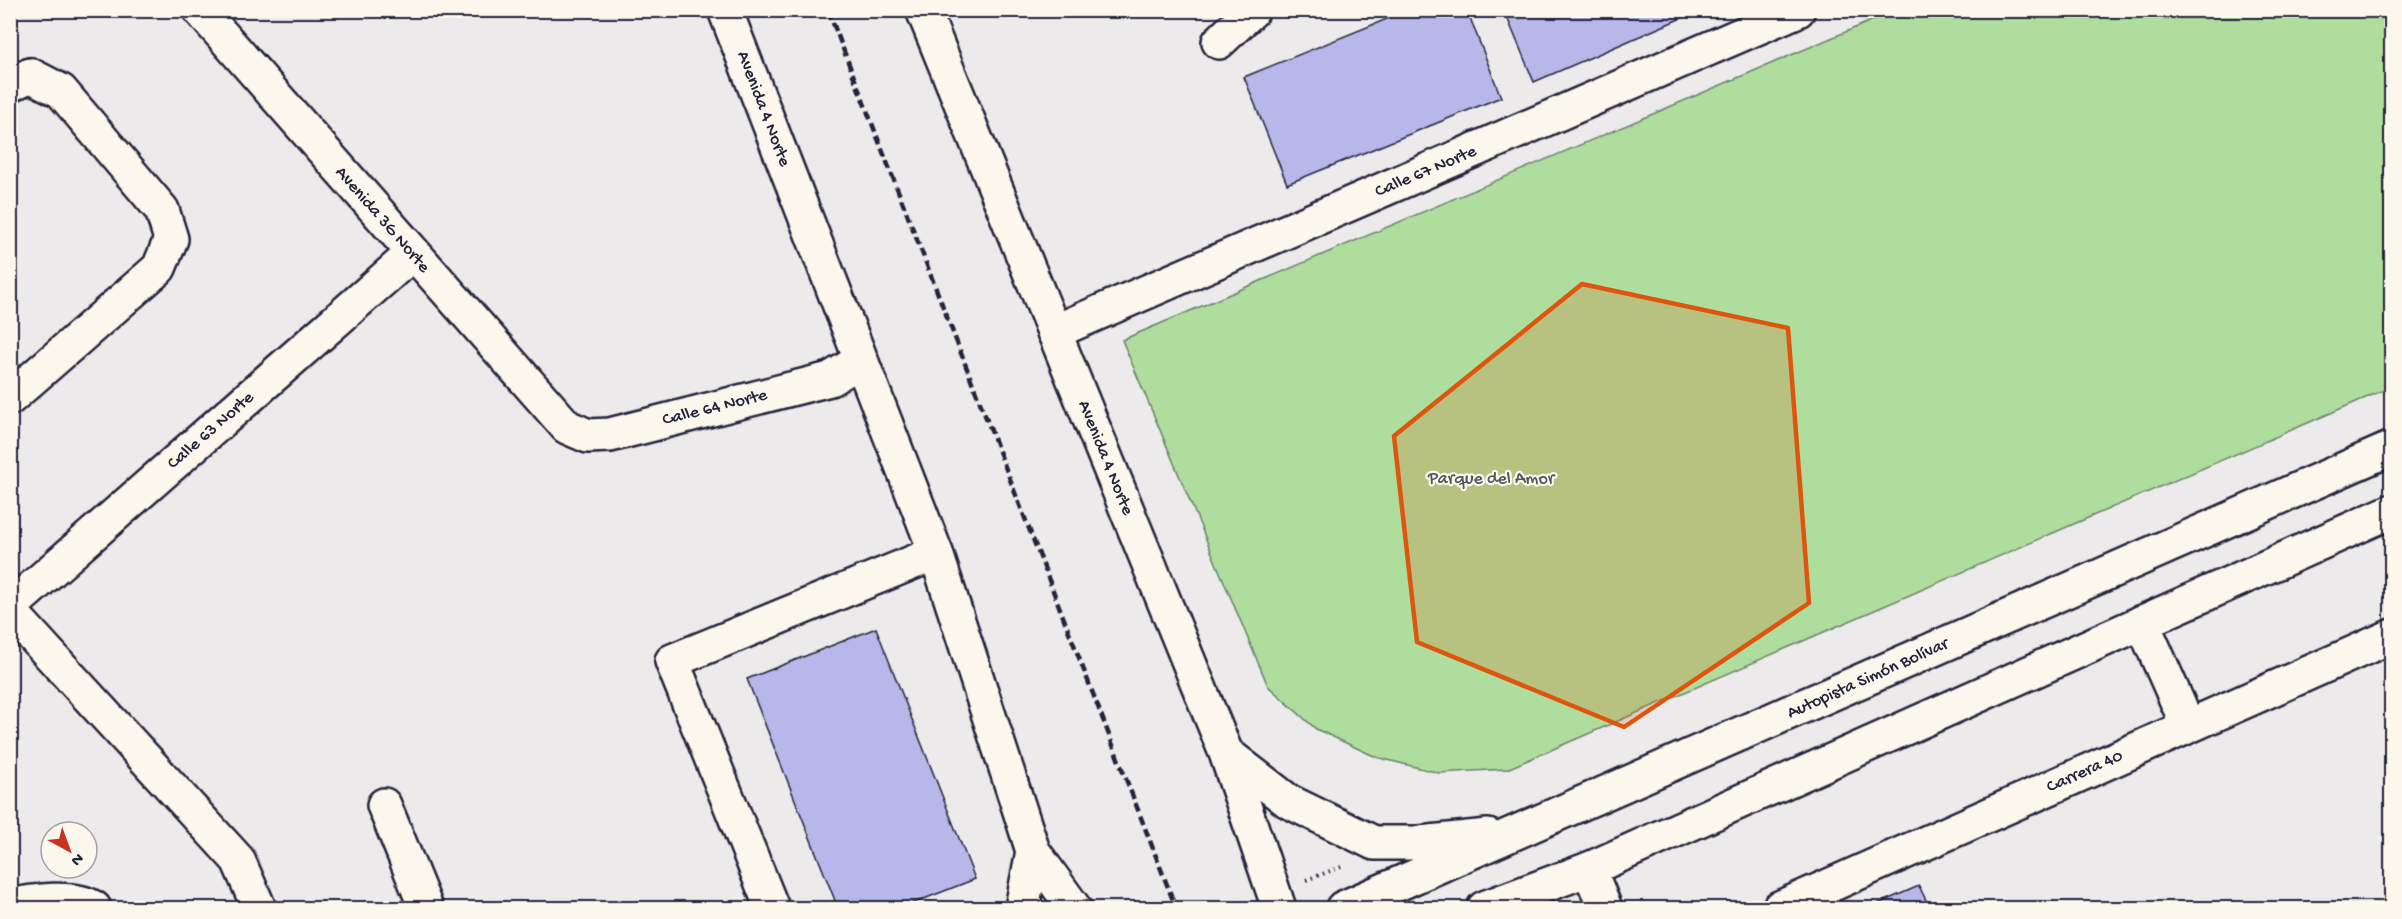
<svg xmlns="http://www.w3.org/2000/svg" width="2402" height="919" font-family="'Gochi Hand',sans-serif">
<rect width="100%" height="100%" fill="#edeaeb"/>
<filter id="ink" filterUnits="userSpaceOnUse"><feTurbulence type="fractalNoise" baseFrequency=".0167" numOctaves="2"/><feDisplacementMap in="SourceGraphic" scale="12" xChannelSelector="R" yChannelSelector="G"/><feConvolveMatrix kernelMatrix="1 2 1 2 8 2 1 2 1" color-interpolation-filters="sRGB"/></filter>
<g filter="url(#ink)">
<!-- green -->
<path fill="#aedd9d" stroke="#68806c" stroke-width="1.5" d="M1897,10L2391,11V387L1507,769L1439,773L1376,757L1316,729L1268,686L1122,340Z"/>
<!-- building -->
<path fill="#b7b7e9" stroke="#22223b" stroke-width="1.5" d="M1409,10H1467L1501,97L1287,184L1244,77Z
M1504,10H1700L1534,82Z
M876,628L975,879L901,908H838L747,679Z
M1919,886L1930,908H1868Z"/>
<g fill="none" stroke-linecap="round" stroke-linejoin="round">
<!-- minor casing -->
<g stroke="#22223b" stroke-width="38">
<path id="minor" d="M200,10L567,427L588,436L610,435L830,379L860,361
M1219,42L1253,10
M10,85L30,75L61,91L162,210L171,239L159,268L10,398
M1054,332L1798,10
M10,607L412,254
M10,611L238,860L259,908
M2142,622L2188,726
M384,805L426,908
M1589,869L1605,908
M10,906C32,901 75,895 94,908
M772,908L672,661L936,553
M1779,908L2392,636"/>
</g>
<!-- major casing -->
<g stroke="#22223b" stroke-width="38">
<path id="major" d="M725,10L936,553L1033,851L1074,908
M923,10L1226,753L1279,908
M1226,753L1288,801L1374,843H1420L1488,836
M1022,908L1033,851
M1343,908L2392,448
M1484,908L1589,869L2392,511"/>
</g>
<!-- path -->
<path stroke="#22223b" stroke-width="4" stroke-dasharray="1.5 4.5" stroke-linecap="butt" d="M1306,880L1344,866
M1227,908L1240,904"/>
<!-- minor -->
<use href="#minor" stroke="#fbf7ec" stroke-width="33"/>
<!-- major -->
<use href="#major" stroke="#fbf7ec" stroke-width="33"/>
<!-- rail -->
<path stroke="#22223b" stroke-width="4.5" stroke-dasharray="9 4.5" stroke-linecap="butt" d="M828,10L1176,908"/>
</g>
</g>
<!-- marked area -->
<path fill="#de560e" fill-opacity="0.2" stroke="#de560e" stroke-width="4.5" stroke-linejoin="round" d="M1582,284L1788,328L1809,603L1624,727L1417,642L1394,436Z"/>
<g text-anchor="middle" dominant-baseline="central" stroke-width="4.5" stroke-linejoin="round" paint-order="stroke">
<!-- street labels -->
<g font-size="18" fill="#22223b" stroke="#fbf7ec">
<text transform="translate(763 109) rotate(69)">Avenida 4 Norte</text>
<text transform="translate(1426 172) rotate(-23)">Calle 67 Norte</text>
<text transform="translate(382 220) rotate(49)">Avenida 3G Norte</text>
<text transform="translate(715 408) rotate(-14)">Calle 64 Norte</text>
<text transform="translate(211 431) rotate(-41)">Calle 63 Norte</text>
<text transform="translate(1105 458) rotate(68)">Avenida 4 Norte</text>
<text transform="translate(1868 679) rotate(-24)">Autopista Simón Bolívar</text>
<text transform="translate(2085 772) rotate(-24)">Carrera 40</text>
</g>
<!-- park labels -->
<g font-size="18" fill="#4c5a58" stroke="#fbf7ec">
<text x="1491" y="479">Parque del Amor</text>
</g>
</g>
<!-- margin -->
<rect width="2402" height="919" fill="none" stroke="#fbf7ec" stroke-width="36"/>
<rect x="18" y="18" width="2366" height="883" fill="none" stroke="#22223b" stroke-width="2" filter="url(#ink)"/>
<!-- north arrow -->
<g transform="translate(69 850) rotate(139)"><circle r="28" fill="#fbf7ec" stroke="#a4a2a5" stroke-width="1.5"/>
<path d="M0-4.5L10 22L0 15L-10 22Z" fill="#c8321e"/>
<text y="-9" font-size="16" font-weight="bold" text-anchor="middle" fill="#22223b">N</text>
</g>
</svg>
